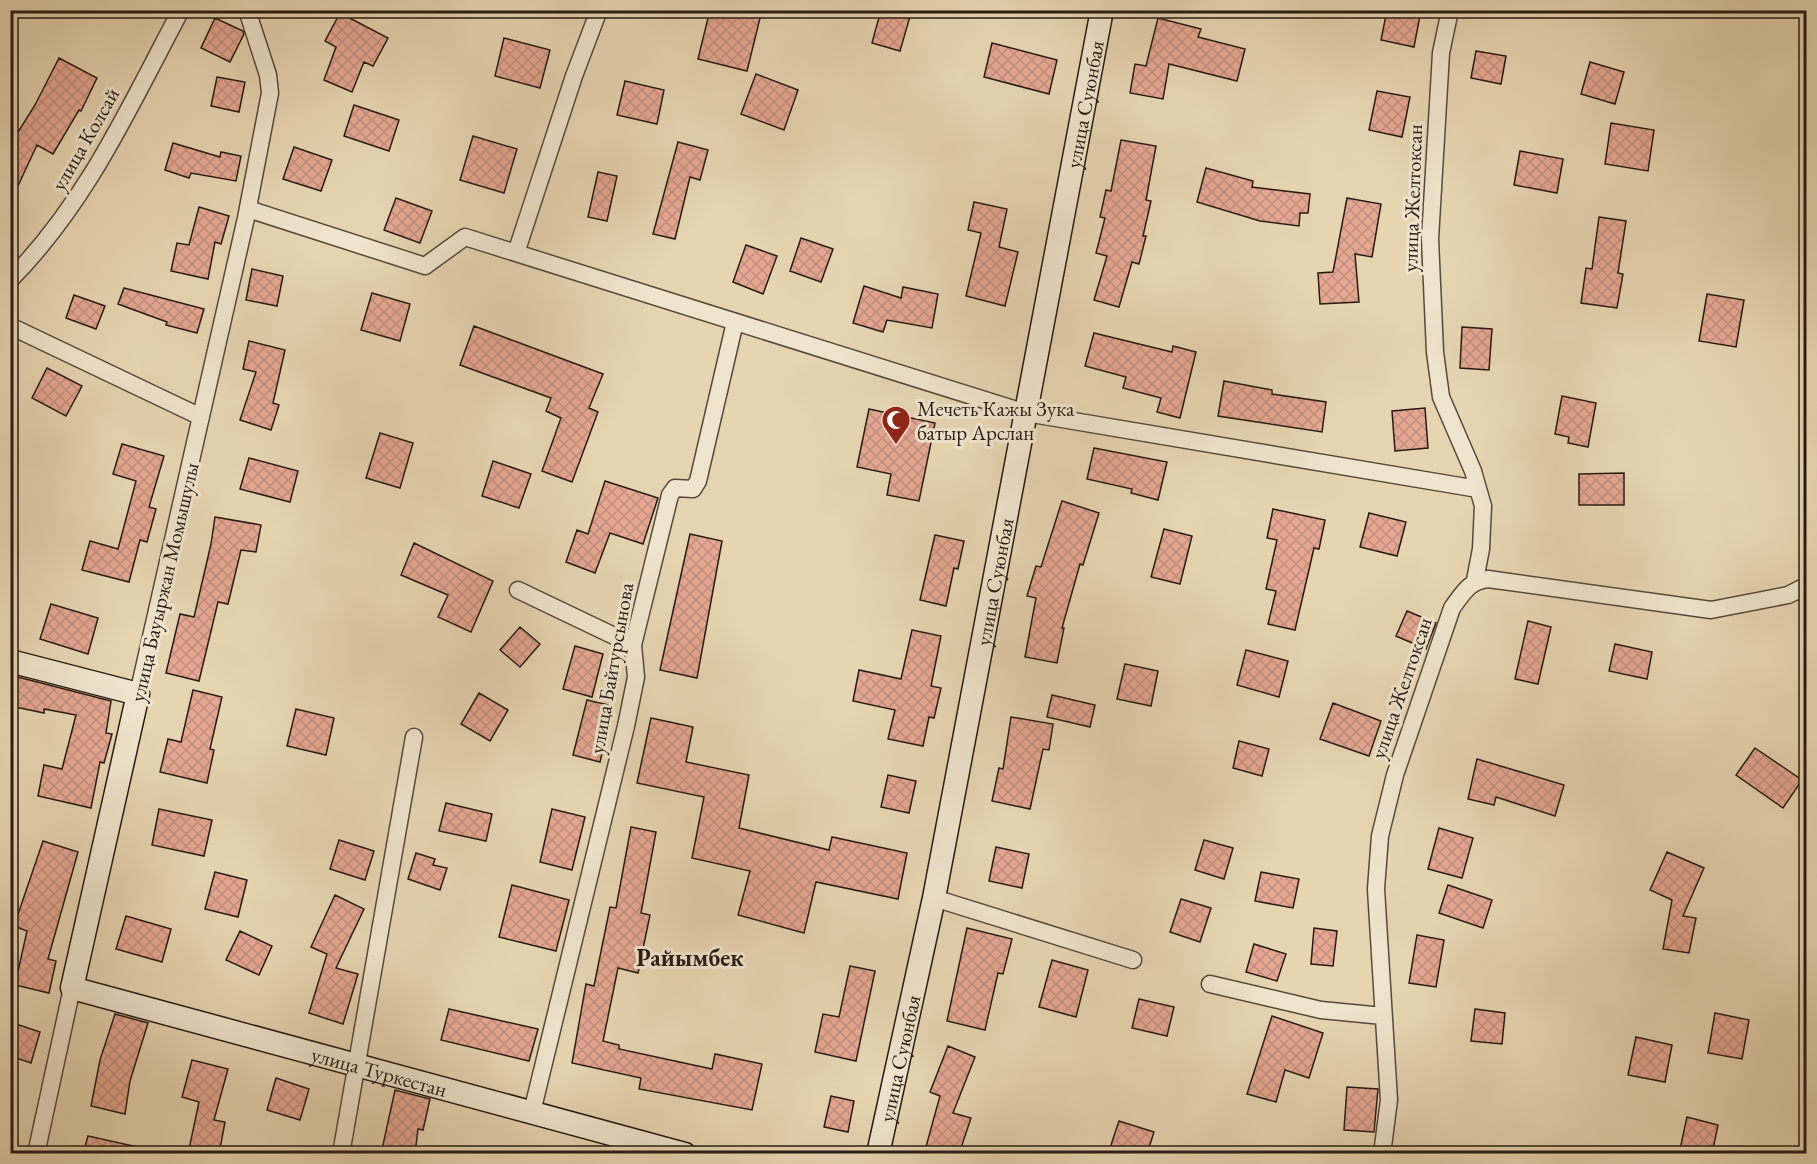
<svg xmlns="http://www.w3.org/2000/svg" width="1817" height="1164" font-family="'EB Garamond',serif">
<defs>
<pattern id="building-cross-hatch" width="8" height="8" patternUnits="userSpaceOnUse" patternTransform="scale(1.5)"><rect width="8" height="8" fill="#e5a792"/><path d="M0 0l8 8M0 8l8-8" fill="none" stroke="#c48f7d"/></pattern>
</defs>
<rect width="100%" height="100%" fill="#e7d5b2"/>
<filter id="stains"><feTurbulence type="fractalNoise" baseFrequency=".00333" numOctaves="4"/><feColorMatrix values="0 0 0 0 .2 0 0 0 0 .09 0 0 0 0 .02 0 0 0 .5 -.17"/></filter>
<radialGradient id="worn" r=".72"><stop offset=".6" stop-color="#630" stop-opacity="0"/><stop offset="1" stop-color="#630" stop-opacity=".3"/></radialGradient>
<!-- building -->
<path fill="url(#building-cross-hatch)" stroke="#271b14" stroke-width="1.5" d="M710,10H762L747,71L698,59Z
M881,10L911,13L900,51L872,43Z
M1387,10H1421L1414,47L1381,40Z
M340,13L388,38L373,66L364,62L352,92L324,80L336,47L325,41Z
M215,18L243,31L244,34L230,62L201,48Z
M1158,18L1201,29L1198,37L1245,49L1237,81L1169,64L1163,99L1130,93L1135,64L1146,66Z
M504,38L550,50L540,88L495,76Z
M992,43L1057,60L1049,94L984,77Z
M1476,51L1506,56L1501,84L1471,78Z
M59,58L97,78L81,111L79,110L53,154L37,145L10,203V145L35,105Z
M1590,62L1624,72L1615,104L1581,94Z
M756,74L798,90L784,130L741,114Z
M217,77L245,82L239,112L211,106Z
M625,81L664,90L657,124L617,115Z
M1377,91L1410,97L1402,137L1369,130Z
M354,105L399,120L389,151L344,136Z
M1611,123L1654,130L1648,171L1605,164Z
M473,136L517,149L504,193L460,180Z
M1121,140L1156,146L1146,200L1151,201L1143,236H1146L1139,264L1132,262L1119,307L1094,300L1107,256L1096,253L1105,218L1100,217L1106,190L1111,191Z
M678,142L708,150L700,180L690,177L675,239L653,234Z
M173,143L220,157L221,152L241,156L236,181L191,173L189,178L165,170Z
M294,147L332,160L321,191L283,179Z
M1520,151L1563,159L1557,193L1514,185Z
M1206,168L1253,181L1252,187L1310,194L1308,213H1300L1299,226L1260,221L1197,202Z
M598,172L617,176L607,221L588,217Z
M396,198L432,211L420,243L384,230Z
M1347,198L1381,204L1372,257L1355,254L1359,302L1320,304L1318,273L1333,272Z
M974,202L1007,209L999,247L1018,252L1005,306L966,296L981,233L968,230Z
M199,207L229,216L221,244L215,242L208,279L171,271L177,243L189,245Z
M1599,217L1626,221L1618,273L1623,274L1617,308L1581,303L1586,268L1592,269Z
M801,238L833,249L821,282L790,271Z
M746,245L777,256L763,294L733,282Z
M252,269L283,276L277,306L246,300Z
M864,286L901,298L903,287L938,294L932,328L887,320L883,332L853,323Z
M124,288L204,309L197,333L166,325L167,322L118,304Z
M372,293L410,304L400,341L361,330Z
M1707,294L1744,300L1736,347L1699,341Z
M74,295L105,306L96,329L66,318Z
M474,326L603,374L589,408L598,412L572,482L542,471L561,418L546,411L551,398L460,365Z
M1462,327L1492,329L1489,370L1460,368Z
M1094,333L1172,352L1173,346L1196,352L1180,418L1157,412L1161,398L1123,388L1126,377L1085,366Z
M249,341L285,350L273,403L279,405L271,430L240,420L256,372L243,369Z
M47,368L82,386L66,416L32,398Z
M1224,381L1272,390V394L1326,402L1322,432L1218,416Z
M1562,396L1596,403L1588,447L1568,443L1569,437L1555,434Z
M1425,408L1428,448L1395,451L1392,411Z
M869,409L935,423L919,501L887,495L891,474L857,467Z
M380,433L413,443L400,488L366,478Z
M122,444L164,456L149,507L156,509L147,542L140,540L129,582L82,570L90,541L118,549L136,481L113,474Z
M1094,448L1167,462L1158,500L1131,493L1132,489L1087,479Z
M249,458L298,471L290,502L240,489Z
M493,461L531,474L519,508L482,496Z
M1624,473V505H1579V474Z
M605,481L658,498L643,544L610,533L595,573L566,562L577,530L588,534Z
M1062,501L1099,513L1083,565L1080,564L1062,628H1064L1057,663L1025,657L1036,598L1027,596L1036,566L1041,567Z
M1273,509L1325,520L1319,549L1314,548L1295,630L1268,624L1276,591L1266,589L1277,540L1267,538Z
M1369,513L1406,522L1397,556L1360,547Z
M215,517L261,525L256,552L241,550L228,604L218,602L199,681L166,673L180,614L194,617L211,544Z
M1164,529L1192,536L1180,584L1151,577Z
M690,534L722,541L697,678L660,670Z
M935,535L964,541L958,569L954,568L946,606L920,600Z
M414,543L493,581L471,632L438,617L448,595L401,575Z
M51,604L98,618L88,654L40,639Z
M1407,611L1436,623L1426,649L1396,636Z
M1528,621L1551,627L1538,684L1515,679Z
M520,627L540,644L520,667L500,650Z
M912,630L941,636L931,686L941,688L934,718L929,717L923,746L888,739L895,710L853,701L859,670L901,679Z
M1615,644L1652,652L1647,679L1609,671Z
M575,646L603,654L592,697L563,689Z
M1246,650L1288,661L1279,697L1237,685Z
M1125,664L1158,671L1151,706L1117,699Z
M14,676L111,701L106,733L112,734L104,763L100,762L91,808L38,796L44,765L62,769L76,715L44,709V713L10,706Z
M193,690L222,697L210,749L214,750L207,783L160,772L168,739L181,742Z
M479,693L508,710L490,741L461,724Z
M1052,695L1095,705L1090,727L1047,717Z
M587,700L613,706L600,762L573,755Z
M1333,703L1381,721L1369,756L1320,739Z
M296,709L334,718L326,755L287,746Z
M1011,717L1053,724L1049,750L1043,749L1030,809L992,801L999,768L1003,769Z
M651,718L693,727L686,762L749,775L739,828L829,850L832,837L907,853L898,899L816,882L804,933L738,915L750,871L692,858L704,797L637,783Z
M1239,741L1269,749L1262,776L1233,768Z
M1755,748L1802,780L1783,808L1736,775Z
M1477,759L1564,785L1555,816L1496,797L1494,805L1468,799Z
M888,775L916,781L909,813L881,807Z
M446,803L492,814L486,841L439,831Z
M159,809L212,820L204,856L152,845Z
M552,809L585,817L572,870L540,862Z
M631,827L656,832L641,913L650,915L638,973L618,968L603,1041L619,1045V1049L712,1069L715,1054L762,1064L752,1110L639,1089L641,1078L572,1063L586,984L594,986L610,907L616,908Z
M1439,828L1473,838L1462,878L1428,869Z
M339,840L374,851L365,880L330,869Z
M1204,840L1233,848L1224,879L1195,870Z
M43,841L78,852L48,959L56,961L49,993L15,985L27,931L14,926Z
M996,847L1029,854L1022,888L989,881Z
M1667,852L1704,868L1683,916L1696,918L1689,953L1663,949L1672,900L1650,890Z
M416,853L435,859L433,865L447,868L440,890L408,879Z
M215,872L247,880L238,917L205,909Z
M1261,872L1299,879L1293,908L1255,901Z
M512,885L569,900L556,951L499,937Z
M1448,885L1492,900L1483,928L1439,913Z
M335,895L364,909L336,968L358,974L343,1024L309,1013L327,954L311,947Z
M1181,899L1211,908L1200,942L1170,932Z
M126,916L171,929L162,962L116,949Z
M967,928L1012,939L1003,974L998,973L985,1030L947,1021Z
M1314,928L1337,931L1333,966L1311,964Z
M240,931L272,946L259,975L226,960Z
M1417,935L1444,940L1436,987L1409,983Z
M1254,944L1286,954L1277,981L1246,972Z
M1052,960L1088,970L1076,1017L1039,1007Z
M850,966L875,971L856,1061L815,1052L823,1014L839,1017Z
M1139,999L1174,1007L1167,1036L1132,1028Z
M449,1009L538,1029L529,1061L441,1040Z
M1475,1009L1505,1013L1502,1044L1471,1041Z
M1715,1013L1749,1020L1742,1059L1708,1053Z
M115,1014L148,1023L130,1081L125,1114L91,1106L100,1060Z
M1272,1016L1323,1033L1309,1078L1285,1070L1276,1102L1247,1094Z
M10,1022L40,1032L31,1063L10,1056Z
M1636,1037L1672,1045L1665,1082L1628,1075Z
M948,1046L975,1057L953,1113L971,1118L959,1154H924L940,1096L930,1092Z
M192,1060L228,1069L214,1120L225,1122L219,1154H188L199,1102L182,1097Z
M276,1078L309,1089L300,1120L267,1110Z
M1347,1087L1378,1089L1374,1132L1344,1130Z
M395,1090L430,1099L423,1130L418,1129L415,1154H381Z
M831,1096L854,1101L848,1132L824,1127Z
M1687,1117L1718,1125L1712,1154H1679Z
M1119,1121L1154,1132L1147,1154H1108Z
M88,1136L138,1147L137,1154H83Z"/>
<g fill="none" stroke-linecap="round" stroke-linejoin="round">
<!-- street casing -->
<g stroke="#574a3c" stroke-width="19">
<path id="street" d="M1450,10L1441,53L1430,239L1435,352L1441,397L1473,471L1483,506L1481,549L1475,580
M248,209L425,266L465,237L1026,413L1478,489
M516,253L574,76L599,10
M10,280C88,201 129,107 181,10
M10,326L201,417
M518,590L633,645
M138,694L246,218L270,93L268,75L247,10
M934,898L1133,960
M1210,984L1321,1010L1383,1016
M532,1112L626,726L636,677L633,645L670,495L675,488L693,489L698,481L735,322
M36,1154L72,988
M341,1154L414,737
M1382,1154L1389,1100L1376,889L1380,836L1395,775L1452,608C1463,593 1469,581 1488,579L1711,610L1788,595L1806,586"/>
</g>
<!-- secondary casing -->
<g stroke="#271b14" stroke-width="25">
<g id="secondary">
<path id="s1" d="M10,661L138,694L72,988L685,1154"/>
<path id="s2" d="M878,1154L934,898L1102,10"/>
</g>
</g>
<!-- street -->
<use href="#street" stroke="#efe4cd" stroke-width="16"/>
<!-- secondary -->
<use href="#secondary" stroke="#efe4cd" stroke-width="22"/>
</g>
<!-- icons -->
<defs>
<g id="mosque-pin" transform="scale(1.5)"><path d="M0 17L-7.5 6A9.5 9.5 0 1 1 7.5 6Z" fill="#8f2418" stroke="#efe4cd"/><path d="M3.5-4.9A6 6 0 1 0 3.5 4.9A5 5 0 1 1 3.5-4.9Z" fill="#fff"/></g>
</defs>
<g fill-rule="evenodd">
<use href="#mosque-pin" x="896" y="420"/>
</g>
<g text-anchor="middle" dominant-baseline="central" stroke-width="6" stroke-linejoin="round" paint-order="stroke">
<!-- street labels -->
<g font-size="21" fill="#271b14" stroke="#efe4cd">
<text stroke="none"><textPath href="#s2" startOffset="1070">улица Суюнбая</textPath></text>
<text transform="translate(85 139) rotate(-60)">улица Колсай</text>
<text transform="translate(1412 198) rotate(-88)">улица Желтоксан</text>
<text transform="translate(164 582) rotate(-77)">улица Бауыржан Момышулы</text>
<text stroke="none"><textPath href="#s2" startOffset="584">улица Суюнбая</textPath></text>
<text transform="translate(611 668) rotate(-80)">улица Байтурсынова</text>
<text transform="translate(1401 688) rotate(-71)">улица Желтоксан</text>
<text stroke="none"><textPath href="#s2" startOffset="98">улица Суюнбая</textPath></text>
<text stroke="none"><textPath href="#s1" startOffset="752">улица Туркестан</textPath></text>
</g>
<!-- poi labels -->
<g font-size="21" fill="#271b14" stroke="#efe4cd" text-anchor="start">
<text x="917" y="408">Мечеть Кажы Зука<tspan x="917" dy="24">батыр Арслан</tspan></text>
</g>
<!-- quarter labels -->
<g font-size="24" font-weight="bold" fill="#271b14" stroke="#efe4cd">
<text x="690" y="957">Райымбек</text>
</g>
</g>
<!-- margin -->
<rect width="1817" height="1164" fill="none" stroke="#e7d5b2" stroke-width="36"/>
<rect x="12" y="12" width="1793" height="1140" fill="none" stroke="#271b14" stroke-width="3"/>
<rect x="18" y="18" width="1781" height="1128" fill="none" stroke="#271b14" stroke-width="1.5"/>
<rect width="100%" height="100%" filter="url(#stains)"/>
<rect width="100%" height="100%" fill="url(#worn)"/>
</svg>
